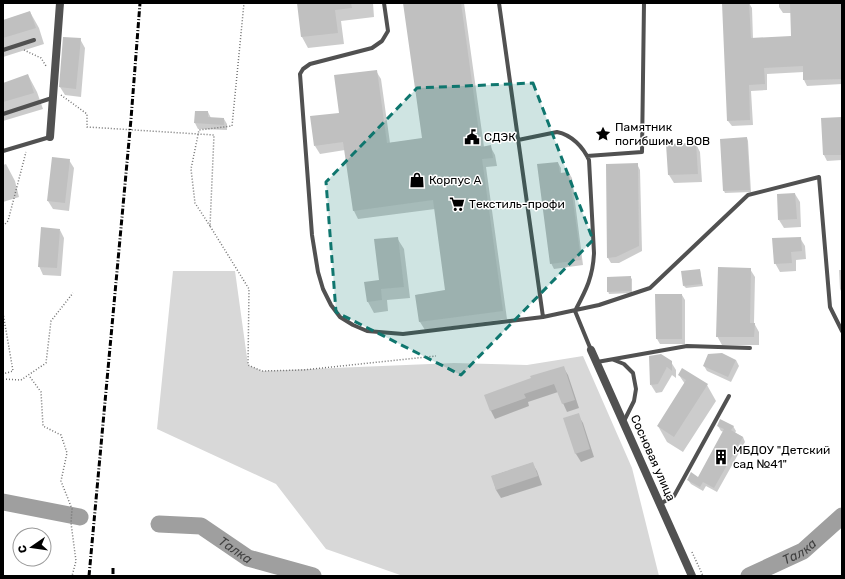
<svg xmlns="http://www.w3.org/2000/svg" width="845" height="579" font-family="Rubik,sans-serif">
<rect width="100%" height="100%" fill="#fff"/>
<!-- green -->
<path fill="#d8d8d8" d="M173,271H235L248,365L262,371L454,363L527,365L583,356L632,468L659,576H403L326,549L276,484L157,429Z"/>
<!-- shadow -->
<path fill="#0003" d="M298,3H373L374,17L341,21L344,44L308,48L302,37Z
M404,3H464L484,147L490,146L495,155L497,166L486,167L507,319L425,330L420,322L416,295L446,291L435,209L358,219L354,211L345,150L320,154L315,146L376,71L381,79L390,143L423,139Z
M732,3H749L752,8L753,39L792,37L791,13H783L779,7V3H842V84L807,86L804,80V72L767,74V90L751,91L753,125L732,126L728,121Z
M30,12L39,28L44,44L3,57V21Z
M64,38L80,39L85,48L81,97L65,95L60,87Z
M28,75L37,92L43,109L3,121V84Z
M196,112H208L211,118L224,119L227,124V130L198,129L195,123Z
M842,118V160L827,161L824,155L822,119Z
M747,138L748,141L751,192L725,193L724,191Z
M696,144L700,152L702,182L674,183L669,175L667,145Z
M69,160L74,168L69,211L53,209L48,201Z
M558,163L561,168V174L569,173L572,178L583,265L554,269L551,263Z
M6,164L15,181L19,197L3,202V165Z
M637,164L640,170L642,251L619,263H611L608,258Z
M795,194L800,202L801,227L784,228L779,220Z
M60,230L64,238L61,276L43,275L39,266Z
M397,238L404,249L410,298L387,300L388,311L374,313L368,302L380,281Z
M800,238L805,246L806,259L796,260V271L780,272L775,263Z
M750,269L755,277L754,323L759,332V345H722L717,336Z
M700,270L703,286L686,288L684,286Z
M839,270H842V293L840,289Z
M630,277L632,279V293L609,294L608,291Z
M682,295L685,300V344H660L657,339Z
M736,360L739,366L731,382L707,371L704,366Z
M671,362L676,370V378L672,375L662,392L656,393L651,385Z
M563,367L568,375L579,408L567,412L558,392L528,402L529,406L495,419L491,411L485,396Z
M679,375L707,385L716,401L683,452L667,442L658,426L685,384Z
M578,415L583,423L594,457L581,462L576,454L564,419Z
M718,426H733L736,431L735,433L743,437L745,442L717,492L706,486L703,491L691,484L688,480L699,478L724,432L721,431Z
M532,463L537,471L542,485L501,498L496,490L492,476Z"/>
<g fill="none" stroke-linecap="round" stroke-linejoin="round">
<!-- river -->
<g stroke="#9f9f9f" stroke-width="17">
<path d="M3,502L80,517"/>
<path id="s1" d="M159,524L201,526L248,558L313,576"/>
<path id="s2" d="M749,576L803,551L842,516"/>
</g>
</g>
<!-- building -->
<path fill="#c0c0c0" d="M297,3H351L352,8L335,10L338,33L301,37Z
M403,3H461L481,147L491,145L492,151L493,158L482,159L503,311L419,322L415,295L445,290L433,200L353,211L343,142L314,146L310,116L339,113L334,75L377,70L387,143L422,138Z
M722,3H749L751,38L791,36L790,3H842V79L803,80V66L764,68L765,84L749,85L750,120L727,121Z
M30,11L36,28L3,38V20Z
M63,37L81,38L76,89L59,87Z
M28,74L34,93L3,102V83Z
M195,111H208V117L224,118V125L194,123Z
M842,117V155H823L821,118Z
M747,137L750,190L723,191L720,139Z
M696,143L698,174L668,175L666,144Z
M52,157L70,159L65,203L47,201Z
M558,162L560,173L569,172L581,260L550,264L537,164Z
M638,163L639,246L616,257L607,258L606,164Z
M795,193L797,219L778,220L777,194Z
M41,227L60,229L57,268L38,267Z
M398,237L404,287L381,289L382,300L367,302L364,282L379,280L374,239Z
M801,237L802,251L791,252L792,263L774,264L772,238Z
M718,267L751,268L750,323H755L754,337H716Z
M700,269L702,284L683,286L681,271Z
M631,276V291L607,292V277Z
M655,294H682V339H656Z
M722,353L736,360L728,377L703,366L708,354Z
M661,354L672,361V371L667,367L658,384L650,385L649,356Z
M564,366L575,400L562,404L554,384L524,394L526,398L490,411L484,395L531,378L530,376Z
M682,368L708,384L674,437L657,426L686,380L678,375Z
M579,413L590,449L575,454L563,418Z
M720,419L734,426L731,430L743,437L714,488L703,482L700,487L687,480L691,472L698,477L724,429L717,426Z
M533,462L538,476L496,490L491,476Z"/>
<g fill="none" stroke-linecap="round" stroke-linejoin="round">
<!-- path -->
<path stroke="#737373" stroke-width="1.5" stroke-dasharray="1 2" stroke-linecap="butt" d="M24,50L41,58L46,66
M61,95L87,114V127L214,135L210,226L249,289L248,365L262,371L303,370L436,356
M3,226L8,221L26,152
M210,226L195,203L191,169L199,130L232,126L244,3
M3,313L13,371L3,374
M30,377L41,392L43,426L61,435L67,453L61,481L72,509L71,523L76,561L72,576
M3,379L21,380L46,363L51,321L73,293
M692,552L703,576"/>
<!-- lane -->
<path stroke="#515151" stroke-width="4" d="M384,3L388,31L382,41L372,48L310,64L303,69L300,74L312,235L318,272L323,289L331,305L340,317L353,325L367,331L403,334L543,317L599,305L650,288L748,195L819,177L830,307L842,331
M499,3L543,317
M3,50L34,40
M3,114L52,98
M518,140L557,132C572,135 583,147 589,160L594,253C593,277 586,290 575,311L591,350
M3,151L50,137
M587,156L642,152L644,3
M614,360L624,364L633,373L636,389L634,401L624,421
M597,362L687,346L750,348
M660,504L674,496L729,396"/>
<!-- street -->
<path stroke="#515151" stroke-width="8" d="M50,137L60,3
M591,350L692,576"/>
<!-- rail -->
<path stroke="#000" stroke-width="3" stroke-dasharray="6 2 1 2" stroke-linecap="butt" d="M113,568V576
M89,576L131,119L140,3"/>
</g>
<!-- marked area -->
<path fill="#0f766e" fill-opacity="0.2" stroke="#0f766e" stroke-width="3" stroke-dasharray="8 5" stroke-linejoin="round" d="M533,83L593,240L461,375L336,312L326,182L417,88Z"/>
<!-- icons -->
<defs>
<g id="sight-bare" transform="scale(1.2)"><path d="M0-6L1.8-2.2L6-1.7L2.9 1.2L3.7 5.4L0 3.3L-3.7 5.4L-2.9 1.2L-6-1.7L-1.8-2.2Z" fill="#000" stroke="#fff" stroke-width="2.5" paint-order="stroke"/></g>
<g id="civic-bare" transform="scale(1.2)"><path d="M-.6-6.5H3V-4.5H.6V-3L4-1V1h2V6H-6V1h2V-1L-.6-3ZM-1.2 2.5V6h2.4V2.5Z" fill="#000" stroke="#fff" stroke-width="2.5" paint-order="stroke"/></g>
<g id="shop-bare" transform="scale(1.2)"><path d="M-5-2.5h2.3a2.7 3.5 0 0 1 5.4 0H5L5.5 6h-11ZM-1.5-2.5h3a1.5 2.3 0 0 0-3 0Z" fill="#000" stroke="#fff" stroke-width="2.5" paint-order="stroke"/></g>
<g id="supermarket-bare" transform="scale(1.2)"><path d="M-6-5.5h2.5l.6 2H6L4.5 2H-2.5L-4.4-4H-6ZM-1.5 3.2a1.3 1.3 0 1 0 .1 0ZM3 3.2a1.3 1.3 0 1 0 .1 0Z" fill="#000" stroke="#fff" stroke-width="2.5" paint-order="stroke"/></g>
<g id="building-bare" transform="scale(1.2)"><path d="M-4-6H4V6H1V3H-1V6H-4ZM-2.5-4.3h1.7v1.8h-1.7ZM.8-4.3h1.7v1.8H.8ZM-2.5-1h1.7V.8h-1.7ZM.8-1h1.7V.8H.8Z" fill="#000" stroke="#fff" stroke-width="2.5" paint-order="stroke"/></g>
</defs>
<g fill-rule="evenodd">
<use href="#sight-bare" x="603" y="134"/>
<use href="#civic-bare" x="472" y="137"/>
<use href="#shop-bare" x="417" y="180"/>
<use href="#supermarket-bare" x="457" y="204"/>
<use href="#building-bare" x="721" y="457"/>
</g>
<g text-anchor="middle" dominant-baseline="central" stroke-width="3" stroke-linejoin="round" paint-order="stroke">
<!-- poi labels -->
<g font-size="12" fill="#000" stroke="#fff" text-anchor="start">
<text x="615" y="127">Памятник<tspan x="615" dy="14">погибшим в ВОВ</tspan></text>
<text x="484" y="137">СДЭК</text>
<text x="429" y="180">Корпус А</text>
<text x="469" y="204">Текстиль-профи</text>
<text x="733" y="450">МБДОУ "Детский<tspan x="733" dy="14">сад №41"</tspan></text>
</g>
<!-- street labels -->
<g font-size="12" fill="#000" stroke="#fff">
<text transform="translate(653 458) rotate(66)">Сосновая улица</text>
</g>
<!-- water labels -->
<g font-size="13" font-style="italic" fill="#404040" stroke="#fff">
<text stroke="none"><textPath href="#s1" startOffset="84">Талка</textPath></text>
<text stroke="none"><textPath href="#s2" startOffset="56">Талка</textPath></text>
</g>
</g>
<!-- border -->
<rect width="845" height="579" fill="none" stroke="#000000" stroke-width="8"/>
<!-- north arrow -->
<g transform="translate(32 547) rotate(257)"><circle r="19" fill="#ffffff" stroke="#999999"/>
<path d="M0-3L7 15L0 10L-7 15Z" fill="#000000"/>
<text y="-6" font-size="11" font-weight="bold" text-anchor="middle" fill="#000000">С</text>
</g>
</svg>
